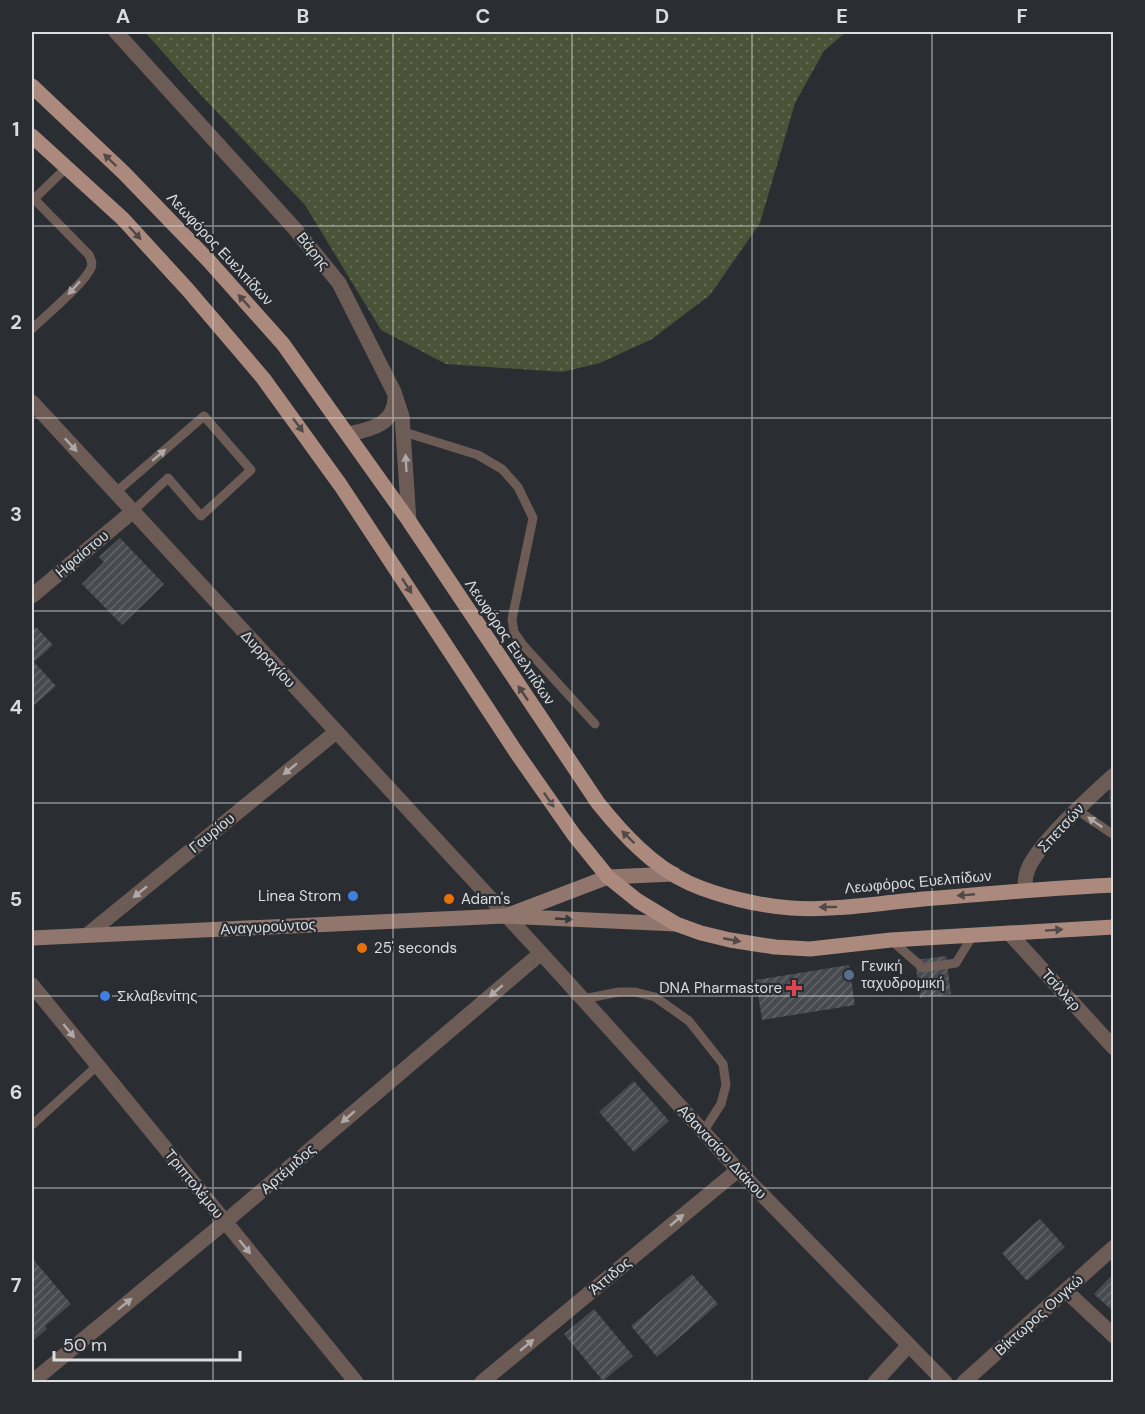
<svg xmlns="http://www.w3.org/2000/svg" width="1145" height="1414" font-family="'DM Sans',sans-serif">
<defs>
<pattern id="grass-dots" width="8" height="8" patternUnits="userSpaceOnUse" patternTransform="scale(1.5)"><rect width="8" height="8" fill="#4a5337"/><path d="M2 2h.1M6 6h.1" fill="none" stroke="#646b54" stroke-width="1.8" stroke-linecap="round"/></pattern>
<pattern id="building-hatch" width="6" height="6" patternUnits="userSpaceOnUse" patternTransform="scale(1.5)"><rect width="6" height="6" fill="#474a4f"/><path d="M-1 1l2-2M0 6l6-6M5 7l2-2" fill="none" stroke="#616468"/></pattern>
</defs>
<rect width="100%" height="100%" fill="#2a2d32"/>
<!-- grass -->
<path fill="url(#grass-dots)" d="M145,32H846L824,51L795,103L760,223L710,295L652,339L600,363L562,372L446,364L381,330L305,205L198,92Z"/>
<!-- building -->
<path fill="url(#building-hatch)" d="M120,538L164,584L122,625L82,584L104,562L99,557Z
M36,627L53,645L34,662L56,686L32,707V632Z
M1114,780V828H1111L1109,781Z
M946,956L951,994L920,998L915,960Z
M849,965L855,1005L762,1020L756,980Z
M634,1081L669,1121L634,1152L599,1112Z
M1040,1219L1065,1247L1027,1281L1002,1253Z
M32,1258L71,1304L45,1326L47,1329L32,1342Z
M1114,1273V1312L1094,1294Z
M692,1274L718,1304L657,1357L631,1326Z
M594,1309L633,1356L603,1381L564,1334Z"/>
<g fill="none" stroke-linecap="round" stroke-linejoin="round">
<!-- service -->
<path stroke="#6d5c56" stroke-width="9" d="M34,199L67,167
M32,201L34,199L89,255C91,259 93,263 91,268C84,284 46,315 32,329
M404,432L478,455L502,469L518,487L533,518L512,619L514,632L523,645L595,724
M115,493L204,416L251,470L201,516L168,478L132,512
M1077,810L1114,835
M891,940L923,968L956,963L973,935
M583,999L619,992H635L655,997L689,1021L723,1064L726,1085L721,1104L703,1132
M32,1125L97,1066"/>
<!-- minor -->
<path stroke="#6d5c56" stroke-width="15" d="M116,32L295,229L339,283L394,392L402,416L409,521
M32,402L541,953L738,1170L945,1382
M349,434C372,429 396,424 395,395
M32,596L132,512
M1025,890C1025,884 1025,877 1027,872C1034,847 1093,794 1114,775
M1009,933L1114,1048
M87,935L336,732
M1066,1291L1114,1336
M32,1382L225,1222L541,953
M482,1382L738,1170
M875,1382L909,1345
M964,1382L1114,1247"/>
<!-- tertiary -->
<path stroke="#6d5c56" stroke-width="15" d="M32,985L356,1382"/>
<!-- secondary -->
<path stroke="#90766c" stroke-width="15" d="M511,914L608,877L674,874
M32,938L505,916L676,924"/>
<!-- primary -->
<path stroke="#ab8a7d" stroke-width="15" d="M32,86L124,173L209,261L283,344L409,521L598,803C623,834 652,866 689,883C718,896 760,906 791,908C835,911 879,903 923,899C986,894 1050,888 1114,885
M32,136L123,219L188,290L263,378L341,486L516,752L574,835L608,877L638,901L676,924L701,933L730,940L775,947L810,949L891,940L1114,927"/>
</g>
<!-- one-way arrows -->
<defs><path id="oneway-solid" d="M-6-.8H1V-3.2L6.5 0L1 3.2V.8H-6Z" transform="scale(1.5)"/></defs>
<g fill="#514948">
<use href="#oneway-solid" transform="translate(110 160) rotate(-136)"/>
<use href="#oneway-solid" transform="translate(135 233) rotate(47)"/>
<use href="#oneway-solid" transform="translate(244 301) rotate(-132)"/>
<use href="#oneway-solid" transform="translate(298 425) rotate(54)"/>
<use href="#oneway-solid" transform="translate(407 586) rotate(57)"/>
<use href="#oneway-solid" transform="translate(523 693) rotate(-124)"/>
<use href="#oneway-solid" transform="translate(549 800) rotate(55)"/>
<use href="#oneway-solid" transform="translate(628 837) rotate(-136)"/>
<use href="#oneway-solid" transform="translate(966 895) rotate(175)"/>
<use href="#oneway-solid" transform="translate(828 907) rotate(179)"/>
<use href="#oneway-solid" transform="translate(1054 930) rotate(-4)"/>
<use href="#oneway-solid" transform="translate(732 940) rotate(11)"/>
</g>
<g fill="#aea9a8">
<use href="#oneway-solid" transform="translate(74 288) rotate(132)"/>
<use href="#oneway-solid" transform="translate(71 445) rotate(47)"/>
<use href="#oneway-solid" transform="translate(159 455) rotate(-41)"/>
<use href="#oneway-solid" transform="translate(406 463) rotate(-93)"/>
<use href="#oneway-solid" transform="translate(290 769) rotate(141)"/>
<use href="#oneway-solid" transform="translate(1095 822) rotate(-145)"/>
<use href="#oneway-solid" transform="translate(140 892) rotate(141)"/>
<use href="#oneway-solid" transform="translate(496 991) rotate(139)"/>
<use href="#oneway-solid" transform="translate(69 1031) rotate(51)"/>
<use href="#oneway-solid" transform="translate(348 1117) rotate(139)"/>
<use href="#oneway-solid" transform="translate(677 1220) rotate(-40)"/>
<use href="#oneway-solid" transform="translate(245 1247) rotate(51)"/>
<use href="#oneway-solid" transform="translate(125 1304) rotate(-39)"/>
<use href="#oneway-solid" transform="translate(527 1345) rotate(-40)"/>
</g>
<use fill="#39383b" href="#oneway-solid" transform="translate(564 919) rotate(3)"/>
<!-- grid -->
<path fill="none" stroke="#dadcdf" stroke-width="1.5" stroke-opacity="0.55" d="M213,32V1382M393,32V1382M572,32V1382M752,32V1382M932,32V1382M32,226H1114M32,418H1114M32,611H1114M32,803H1114M32,996H1114M32,1188H1114"/>
<!-- markers -->
<g fill="#3f7fe0" stroke="#2a2d32" stroke-width="2">
<circle cx="353" cy="896" r="6"/>
<circle cx="105" cy="996" r="6"/>
</g>
<g fill="#e8710a" stroke="#2a2d32" stroke-width="2">
<circle cx="449" cy="899" r="6"/>
<circle cx="362" cy="948" r="6"/>
</g>
<circle fill="#5c6f8a" stroke="#2a2d32" stroke-width="2" cx="849" cy="975" r="6"/>
<path fill="#e0444e" stroke="#2a2d32" stroke-width="2" d="M791 979h6v6h6v6h-6v6h-6v-6h-6v-6h6z"/>
<g text-anchor="middle" dominant-baseline="central" stroke-width="4.5" stroke-linejoin="round" paint-order="stroke">
<!-- street labels -->
<g font-size="15" fill="#dadcdf" stroke="#2a2d32">
<text transform="translate(220 249) rotate(47)">Λεωφόρος Ευελπίδων</text>
<text transform="translate(313 251) rotate(51)">Βάρης</text>
<text transform="translate(82 554) rotate(-40)">Ηφαίστου</text>
<text transform="translate(510 642) rotate(56)">Λεωφόρος Ευελπίδων</text>
<text transform="translate(268 659) rotate(47)">Δυρραχίου</text>
<text transform="translate(1061 828) rotate(-47)">Σπετσών</text>
<text transform="translate(212 833) rotate(-39)">Γαυρίου</text>
<text transform="translate(918 882) rotate(-5)">Λεωφόρος Ευελπίδων</text>
<text transform="translate(268 927) rotate(-3)">Αναγυρούντος</text>
<text transform="translate(1061 990) rotate(48)">Τσίλλερ</text>
<text transform="translate(722 1152) rotate(47)">Αθανασίου Διάκου</text>
<text transform="translate(288 1169) rotate(-41)">Αρτέμιδος</text>
<text transform="translate(194 1184) rotate(51)">Τριπτολέμου</text>
<text transform="translate(610 1276) rotate(-40)">Άττιδος</text>
<text transform="translate(1039 1315) rotate(-42)">Βίκτωρος Ουγκώ</text>
</g>
<!-- poi labels -->
<g font-size="15" fill="#dadcdf" stroke="#2a2d32" text-anchor="start">
<text x="341" y="896" text-anchor="end">Linea Strom</text>
<text x="461" y="899">Adam's</text>
<text x="374" y="948">25' seconds</text>
<text x="861" y="966">Γενική<tspan x="861" dy="17">ταχυδρομική</tspan></text>
<text x="782" y="988" text-anchor="end">DNA Pharmastore</text>
<text x="117" y="996">Σκλαβενίτης</text>
</g>
</g>
<!-- border -->
<rect width="1145" height="1414" fill="none" stroke="#2a2d32" stroke-width="66"/>
<!-- scale -->
<path d="M54 1351v9h186v-9" fill="none" stroke="#dadcdf" stroke-width="3"/>
<text x="63" y="1351" font-size="18" fill="#dadcdf" stroke="#2a2d32" stroke-width="4.5" paint-order="stroke">50 m</text>
<rect x="33" y="33" width="1079" height="1348" fill="none" stroke="#dadcdf" stroke-width="2"/>
<g font-size="20" text-anchor="middle" font-weight="bold" fill="#dadcdf">
<text x="123" y="23">A</text>
<text x="303" y="23">B</text>
<text x="483" y="23">C</text>
<text x="662" y="23">D</text>
<text x="842" y="23">E</text>
<text x="1022" y="23">F</text>
<text x="16" y="136">1</text>
<text x="16" y="329">2</text>
<text x="16" y="521">3</text>
<text x="16" y="714">4</text>
<text x="16" y="906">5</text>
<text x="16" y="1099">6</text>
<text x="16" y="1292">7</text>
</g>
</svg>
